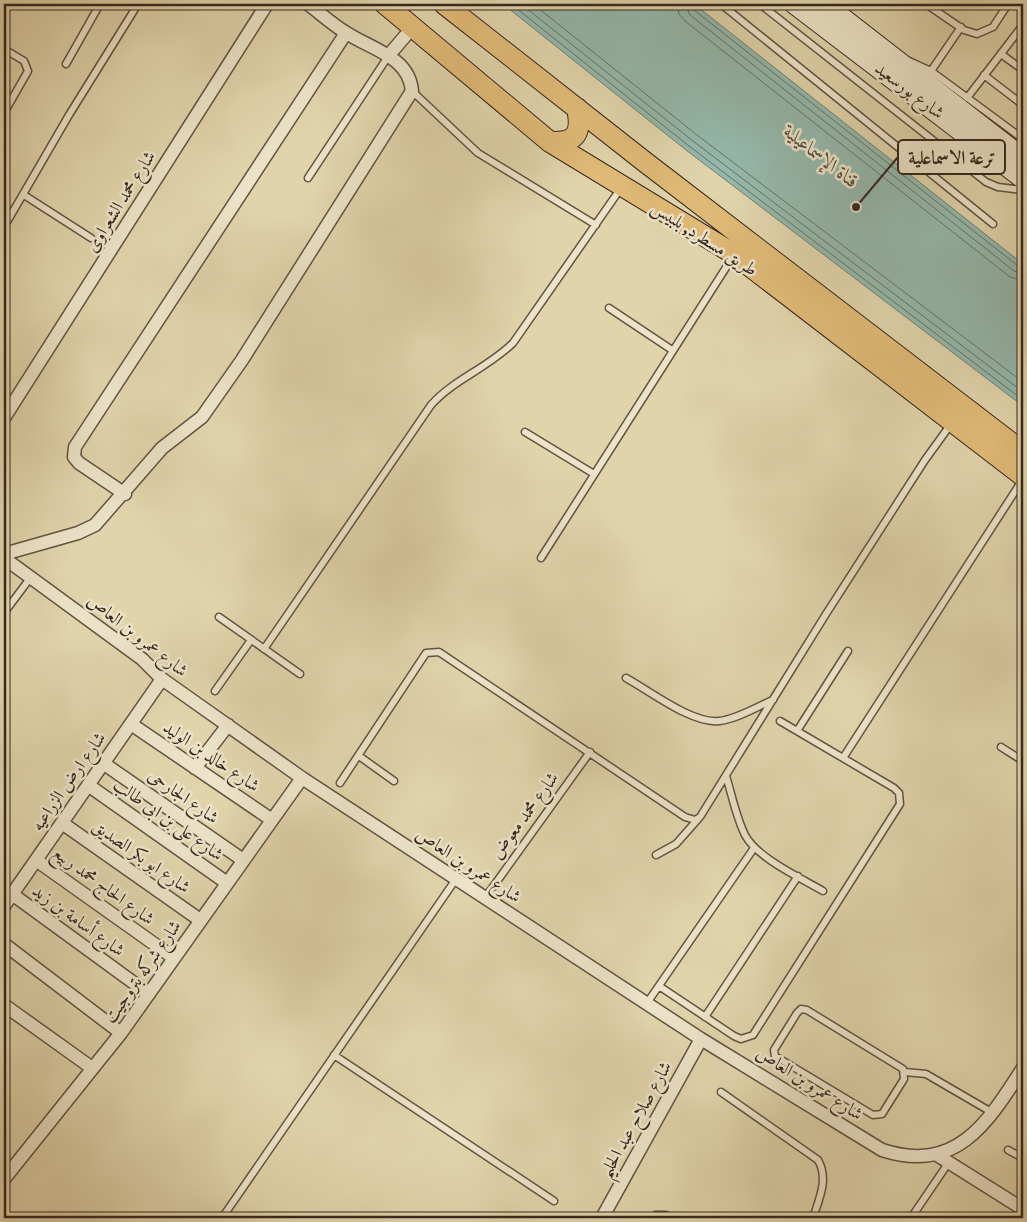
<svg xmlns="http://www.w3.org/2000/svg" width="1027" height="1222" font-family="'IM FELL DW Pica',Amiri,serif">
<rect width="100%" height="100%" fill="#e1d4ab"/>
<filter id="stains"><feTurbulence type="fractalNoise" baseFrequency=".004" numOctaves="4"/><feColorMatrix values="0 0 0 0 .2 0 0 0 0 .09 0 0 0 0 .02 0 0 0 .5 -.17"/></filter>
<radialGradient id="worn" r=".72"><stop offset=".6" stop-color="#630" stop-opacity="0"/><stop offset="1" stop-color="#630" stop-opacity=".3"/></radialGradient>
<!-- water -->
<path fill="#94b8ab" stroke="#6e7e73" d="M503,4H694L1023,264V406L686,150Z"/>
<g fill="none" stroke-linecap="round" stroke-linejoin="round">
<!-- shore -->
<path stroke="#657066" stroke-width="1" d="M511,4L689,146L1023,400
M521,4L693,141L1023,392
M533,4L697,135L1023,382
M677,4L679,14L685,21L1010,277L1023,281
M685,4L690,15L1014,271L1023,274
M691,4L694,10L1018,266L1023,268"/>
<!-- service casing -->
<g stroke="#615343" stroke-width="9">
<path id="service" d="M721,4L993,224
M760,4L986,182L998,187L1023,190
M926,4L964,30L977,34L993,27L1008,4
M4,49L24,61L28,71L4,113
M1001,54L1023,70
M909,61L931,71L1023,139
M66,64L100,4
M931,71L961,27
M984,75L1023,105
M412,91L478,153L596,225
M967,98L1023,25
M308,178L389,55
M24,195L91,238
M4,227L69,115L138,4
M609,308L672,350
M525,432L594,474
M541,558L734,255
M4,613L31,577
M219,617L300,674
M264,649L431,405C454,379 488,368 513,343L621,188
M626,678C650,691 692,724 719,721C737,719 756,707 773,700
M215,691L251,640
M797,731L848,651
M1001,747L1023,761
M359,756L394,781
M843,758L1023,479
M726,776C732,795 736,817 745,835C757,858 801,878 823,891
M340,783L426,653L439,652L685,817L695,820L700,817L826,614L925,460L951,424
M656,855L676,844L699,818
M485,898L590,752
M659,986L734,1036L741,1039L753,1035L900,804L899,793L894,788L780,721
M647,1003L754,848
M801,1009L807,1010L903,1069L904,1079L882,1114L873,1115L775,1056L774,1050L797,1013Z
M705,1017L798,876
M334,1055L554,1201
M905,1072L926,1074L993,1113
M721,1092L818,1160C829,1179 819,1199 813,1218
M1008,1150L1023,1158
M914,1214L920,1218
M222,1218L456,879
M653,1218L655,1215H666L672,1218
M911,1218L949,1162"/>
</g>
<!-- minor casing -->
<g stroke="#615343" stroke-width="15">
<path id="minor" d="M389,55L412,28
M4,418L267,4
M125,494L79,463L74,457L75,447L346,33
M4,554L78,533L95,525L162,448L202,417L242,360L412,91C409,56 370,49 345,32C332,24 320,13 308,4
M4,558L142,659L162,679L302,778L701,1039L882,1150C956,1174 987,1124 1023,1068
M131,724L272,820
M103,763L243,860
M195,768L228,725
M88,785L227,883
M62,823L200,920
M36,860L174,958
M12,894L149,994
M4,906L162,679
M4,944L121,1033
M4,1005L92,1068
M937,1155L1023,1209
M4,1179L121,1033L302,778
M602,1218L701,1039"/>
</g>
<!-- secondary casing -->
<g stroke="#362820" stroke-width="21">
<path id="secondary" d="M794,4L1023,179
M825,4L1023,158"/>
</g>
<!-- primary casing -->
<g stroke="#362820" stroke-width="22">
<path id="primary" d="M385,4L550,142L734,254L1023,476
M444,4L645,162L1023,452
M550,142C577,143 582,133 577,108"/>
</g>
<!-- service -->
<use href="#service" stroke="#ece3c8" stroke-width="6"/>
<!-- minor -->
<use href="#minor" stroke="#ece3c8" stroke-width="12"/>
<!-- secondary -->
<use href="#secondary" stroke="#ece3c8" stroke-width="19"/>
<!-- primary -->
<use href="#primary" stroke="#e0ba76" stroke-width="20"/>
</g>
<g text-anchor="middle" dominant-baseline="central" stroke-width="5" stroke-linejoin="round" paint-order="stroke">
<!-- street labels -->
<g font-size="18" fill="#362820" stroke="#ece3c8">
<text transform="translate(909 91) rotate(37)">شارع بورسعيد</text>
<text transform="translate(121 202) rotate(-58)">شارع محمد الشعراوى</text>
<text transform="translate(704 239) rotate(33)">طريق مسطرد, بلبيس</text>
<text transform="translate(137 636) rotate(38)">شارع عمرو بن العاص</text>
<text transform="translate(211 757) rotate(34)">شارع خالد بن الوليد</text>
<text transform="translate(69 782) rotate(-55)">شارع ارض الزراعيه</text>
<text transform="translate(183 797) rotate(35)">شارع الجارحى</text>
<text transform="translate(525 816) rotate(-54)">شارع محمد معوض</text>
<text transform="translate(168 820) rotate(35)">شارع على بن ابى طالب</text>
<text transform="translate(141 857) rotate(35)">شارع ابو بكر الصديق</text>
<text transform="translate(468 866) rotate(33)">شارع عمرو بن العاص</text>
<text transform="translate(103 886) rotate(36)">شارع الحاج محمد ربيع</text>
<text transform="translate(78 921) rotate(36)">شارع أسامة بن زيد</text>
<text transform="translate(143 972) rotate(-55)">شارع شركه بتروجيت</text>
<text transform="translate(809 1084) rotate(32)">شارع عمرو بن العاص</text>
<text transform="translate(636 1120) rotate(-61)">شارع صلاح عبد الحليم</text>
</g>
<!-- water labels -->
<g font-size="19" font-style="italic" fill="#4e4c43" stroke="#ece3c8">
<text transform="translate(821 157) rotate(38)">قناة الإسماعيلية</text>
</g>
</g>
<!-- callouts -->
<path fill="none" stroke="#362820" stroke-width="2" d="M856 207L898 157"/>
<circle fill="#362820" stroke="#ece3c8" stroke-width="2" cx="856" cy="207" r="5"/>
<rect fill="#ece3c8" stroke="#362820" stroke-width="2" x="898" y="140" width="107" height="34" rx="5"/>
<g font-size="19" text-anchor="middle" font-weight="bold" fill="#362820">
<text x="952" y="164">ترعة الاسماعلية</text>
</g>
<!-- margin -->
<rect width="1027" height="1222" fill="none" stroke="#e1d4ab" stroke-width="20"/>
<rect x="5" y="5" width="1017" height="1212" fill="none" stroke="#362820" stroke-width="2.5"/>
<rect x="10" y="10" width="1007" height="1202" fill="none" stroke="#362820"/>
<rect width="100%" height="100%" filter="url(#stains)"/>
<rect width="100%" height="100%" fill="url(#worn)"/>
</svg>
